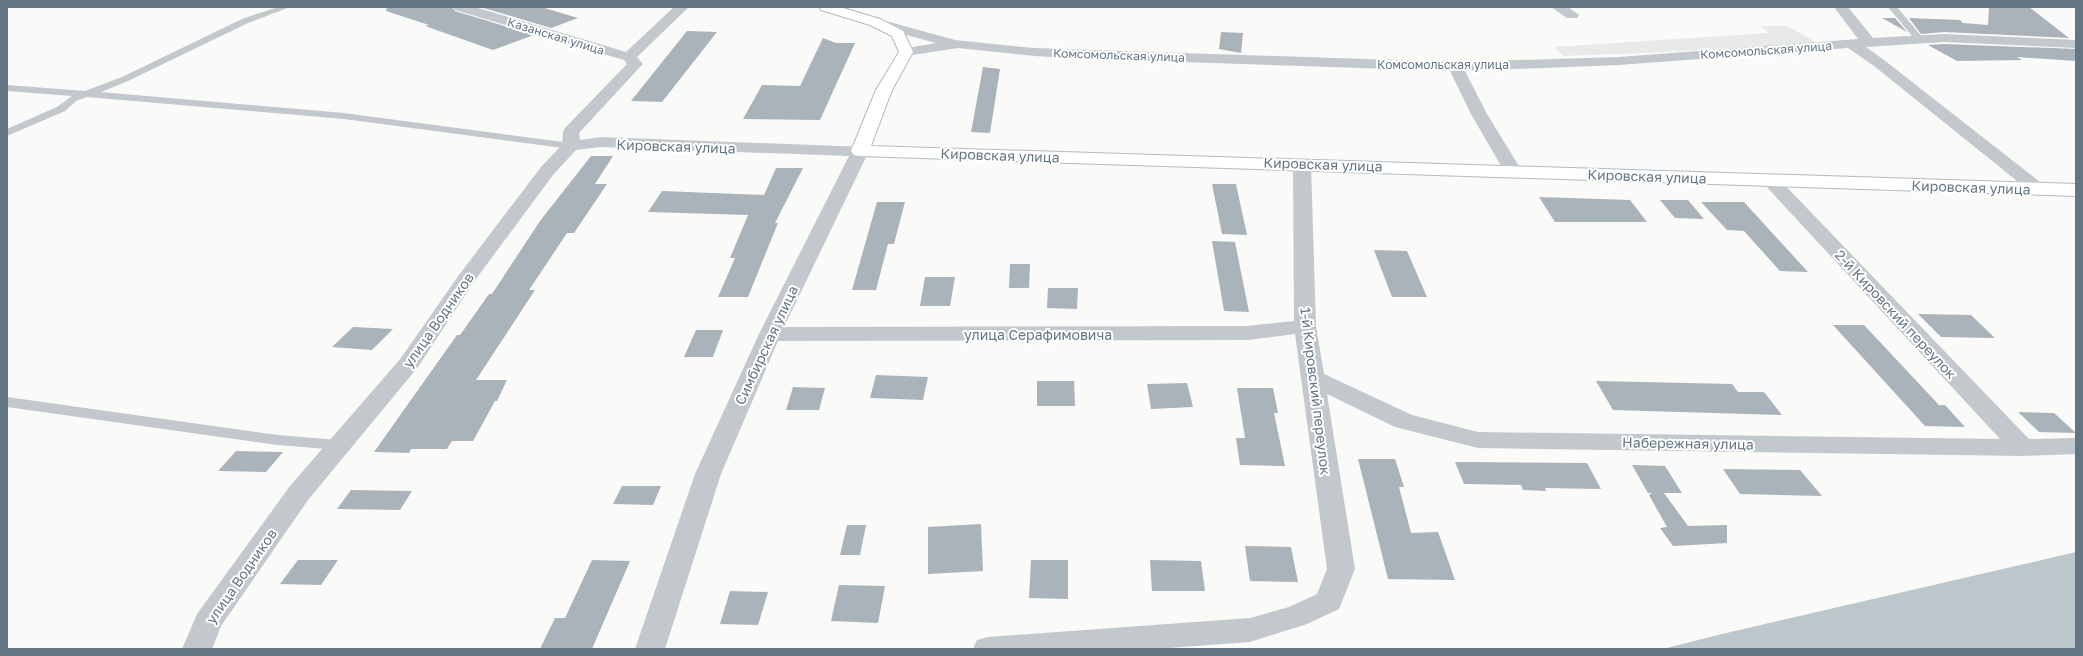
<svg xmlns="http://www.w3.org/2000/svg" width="2083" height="656" font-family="'Golos Text',sans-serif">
<rect width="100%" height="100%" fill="#fafaf8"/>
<!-- built -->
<path fill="#e8e9e9" d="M1760,26H1788L1817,43L1645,53L1563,56L1554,47L1769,33Z"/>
<!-- water -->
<path fill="#bbc7cb" d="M2076,552V649H1663L1722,634Z"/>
<!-- building -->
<path fill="#aab3b9" d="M387,7H452L455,11L534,35L493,50L425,26L429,25L386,11Z
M480,7H541L578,18L551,28Z
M1989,7H2029L2069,38L1944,32L1921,34L1909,18L1960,20L1963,23L1988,25Z
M1882,18H1895L1907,32Z
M687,31L717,32L662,102L631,101Z
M1221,32L1243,33L1241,53L1219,49Z
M823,38L836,43H855L820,120L743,119L762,85L800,86Z
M1944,44L2076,49V61L2017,57L2022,60L1957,61L1928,45Z
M983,67L1000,69L990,133L971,132Z
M591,156H613L595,184H607L574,233H567L529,290H535L476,380H507L497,401H495L473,441H452L447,449H411L409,453L374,452L457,335H460L489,294H492L540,221Z
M776,168H803L775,223H778L748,297H718L735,258H730L748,215L648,212L662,191L764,195Z
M1212,184H1236L1247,235L1222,234Z
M1539,197L1630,200L1647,222H1555Z
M1660,200H1688L1704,219L1675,218Z
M877,202H905L894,244H888L876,290H852Z
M1701,202H1744L1808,272L1780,271L1744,231L1727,230Z
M1212,241L1235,242L1249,312L1224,311Z
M1374,250L1407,251L1427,297H1392Z
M1010,264H1030L1029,288H1009Z
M925,277H955L950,306H920Z
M1048,288H1078L1077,309L1047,308Z
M1918,314L1971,315L1995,338L1941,337Z
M1833,325H1864L1939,405H1945L1965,427L1925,426Z
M353,327L393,329L372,350L332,347Z
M696,330H723L713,357H684Z
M876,375L928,377L923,400L870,398Z
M1037,381H1074L1075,406H1037Z
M1596,381L1732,384L1738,392H1764L1782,415L1613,410Z
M1187,383L1193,407L1151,409L1147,384Z
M793,387L825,388L819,410H786Z
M1237,388H1273L1278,413H1274L1285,466L1240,465L1236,438H1245Z
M2018,412L2054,413L2076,433L2039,432Z
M236,451L283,452L266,472L218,471Z
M1358,459H1395L1404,487H1399L1411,533L1438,532L1455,580L1388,579Z
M1455,462L1587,463L1601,489L1545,488L1546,491L1523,490L1521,485L1464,484Z
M1632,465L1665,466L1682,493H1664L1688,526L1727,525V543L1673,546L1660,528L1667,527L1649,495L1652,493H1648Z
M1723,469L1800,470L1822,496L1740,494Z
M622,486H661L653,505L613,504Z
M351,490L412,491L400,510L337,509Z
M981,524L983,571L928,574V527Z
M847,525H866L860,555H840Z
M1245,546L1291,547L1298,582L1250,581Z
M298,560H338L321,585L280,584Z
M592,560L630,561L592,649H540L555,618H565Z
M1031,560H1068V599L1029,598Z
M1150,560L1201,561L1205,591H1152Z
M839,585L885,586L878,623L831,621Z
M730,591L768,592L758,625L720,624Z"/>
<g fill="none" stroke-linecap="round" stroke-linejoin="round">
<!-- secondary casing -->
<g stroke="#b3babf" stroke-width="2">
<path id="secondary" d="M819,7H840L880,19L903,31L913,52L892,90L871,146L2076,184V196L860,156L854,155L851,151L876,90L899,52L892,36L870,25L821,10Z"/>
</g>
<!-- lane -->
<path fill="#c3c8cc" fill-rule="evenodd" d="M278,7H290L248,23L128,81L101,92L344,113L571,143L576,146L571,149L344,119L87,97L76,101L65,111L7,136V129L57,107L72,96L7,91V85L85,91L122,77L242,19Z
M1888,7H1897L1923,38V42H1917Z
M7,397L278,435L338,440L344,441L346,445L344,449L338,450L278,445L7,407Z"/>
<!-- street -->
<path fill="#c3c8cc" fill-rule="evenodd" d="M453,7H475L626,52L674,7H689L637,57L643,64L640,67L579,133L580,140L601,137L866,147L869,151L784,327L1247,326L1294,321L1293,164L1296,160L1302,159L1308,160L1311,164L1316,326L1324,374L1412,415L1478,432L2000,439L1764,184L1761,180L1764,176L1770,175L1776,176L2029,439L2076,438V454L2023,456L1478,448L1395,427L1327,394L1355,569L1339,609L1307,624L1250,642L1155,649H973L977,640L988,637L1250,618L1289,607L1317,594L1327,569L1295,334L1247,340L778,341L721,474L665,649H635L695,474L759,334L849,156L601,147L576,150L553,175L473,283L418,367L308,500L221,626L212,649H182L197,614L290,486L401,358L459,275L541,167L562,145L563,132L565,128L627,64L624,60L455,10Z
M1551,7H1568L1579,15L1577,18H1567Z
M1834,7H1848L1873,38L1944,34L2076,40V48L1944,42L1866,47L1884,60L2044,185L2047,189L2044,193L2038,195L2032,193L1874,66L1848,48L1619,65L1465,71L1487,114L1522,171L1519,175L1513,176L1507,175L1504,171L1471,114L1450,71L1088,59L1034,56L958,48L906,56L901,55L899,52L901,49L936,43L870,25L868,22L870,19L875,18L955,40L1034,48L1455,62L1619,57L1858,39Z"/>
<!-- secondary -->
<use href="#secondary" fill="#fff" fill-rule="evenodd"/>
</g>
<g text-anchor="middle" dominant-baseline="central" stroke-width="4" stroke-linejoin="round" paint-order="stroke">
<!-- far-street labels -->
<g font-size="12" fill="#657683" stroke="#fff">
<text transform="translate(556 36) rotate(17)">Казанская улица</text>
<text transform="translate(1766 50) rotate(-4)">Комсомольская улица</text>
<text transform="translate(1119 55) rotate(2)">Комсомольская улица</text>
<text x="1443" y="64">Комсомольская улица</text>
</g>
<!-- street labels -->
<g font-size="14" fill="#657683" stroke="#fff">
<text transform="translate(676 146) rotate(2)">Кировская улица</text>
<text transform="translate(1000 155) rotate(2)">Кировская улица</text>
<text transform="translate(1323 164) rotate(2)">Кировская улица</text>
<text transform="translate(1647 176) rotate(2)">Кировская улица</text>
<text transform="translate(1971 187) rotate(2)">Кировская улица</text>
<text transform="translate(1896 314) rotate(47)">2-й Кировский переулок</text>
<text transform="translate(438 320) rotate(-55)">улица Водников</text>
<text x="1038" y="334">улица Серафимовича</text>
<text transform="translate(766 345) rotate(-65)">Симбирская улица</text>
<text transform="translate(1316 391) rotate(83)">1-й Кировский переулок</text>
<text transform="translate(1688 443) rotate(1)">Набережная улица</text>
<text transform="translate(241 576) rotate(-55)">улица Водников</text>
</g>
</g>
<!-- border -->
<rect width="2083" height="656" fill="none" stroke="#657683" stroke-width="16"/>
</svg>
